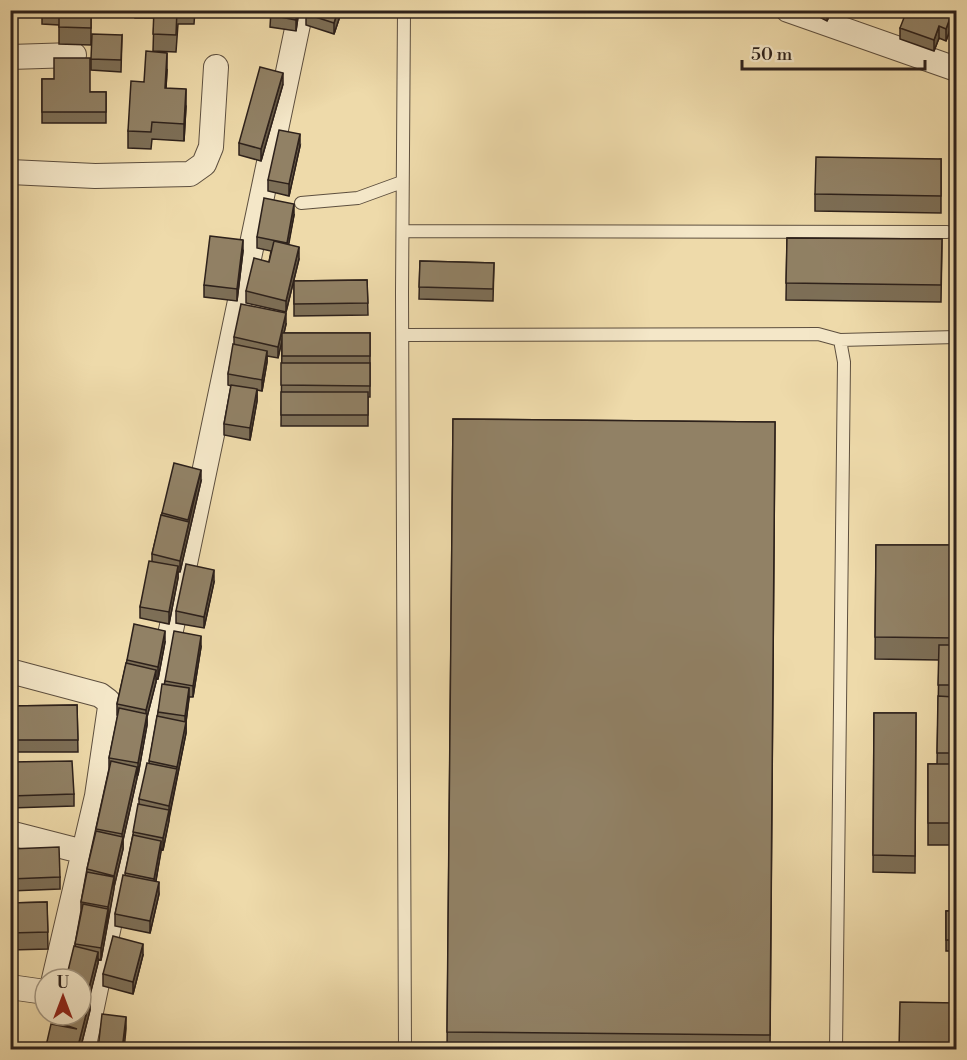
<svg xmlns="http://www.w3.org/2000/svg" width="967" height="1060" font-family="'Libre Bodoni',serif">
<rect width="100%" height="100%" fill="#eedaaa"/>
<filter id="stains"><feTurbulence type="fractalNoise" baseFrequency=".00333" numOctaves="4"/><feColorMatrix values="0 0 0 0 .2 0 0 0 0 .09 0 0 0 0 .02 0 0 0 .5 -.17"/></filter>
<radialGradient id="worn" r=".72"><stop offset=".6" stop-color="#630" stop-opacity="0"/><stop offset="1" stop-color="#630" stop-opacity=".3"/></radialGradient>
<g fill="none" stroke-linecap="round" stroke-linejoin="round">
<!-- lane casing -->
<g stroke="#5d4f3f" stroke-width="14">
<path id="lane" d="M404,10L402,293L405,1050
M301,203L358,198L402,182
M404,231L947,232
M404,335L818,334L840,340L844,362L836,1050
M840,340L956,337"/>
</g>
<!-- street casing -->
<g stroke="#5d4f3f" stroke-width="26">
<path id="street" d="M788,10L956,69
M10,57L74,55
M10,172L95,176L190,174L204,164L211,147L216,67
M10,671L100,695L108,701L110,707L97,796L54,979
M10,833L84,852
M10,987L45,992
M83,1050L301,10"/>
</g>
<!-- lane -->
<use href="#lane" stroke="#f4e7c8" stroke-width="12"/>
<!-- street -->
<use href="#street" stroke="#f4e7c8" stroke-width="24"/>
</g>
<!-- wall -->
<path fill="#7d6f57" stroke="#2d211b" stroke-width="1.5" d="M42,10H112V13H91V45L59,44V25L42,24Z
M135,10H195L194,24H178L176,52L153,51L154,18H135Z
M271,10H299L296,31L270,27Z
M342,10L334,34L306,25V14Z
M806,10H832L827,21Z
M954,10V19L946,41L939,38L934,51L900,39V28Z
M122,35L121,72L91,70V59Z
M167,70L166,88L186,106L184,141L152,139L151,149L128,148V131L144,82Z
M42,79H54L90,92H106V123H42Z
M283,84L261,161L239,155V143Z
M300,146L289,196L268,191V180Z
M941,159V213L815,211V194Z
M294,215L288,245L299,259L286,312L246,303V291L269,262L271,251L257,248V237Z
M787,238L942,239L941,302L786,300Z
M243,251L237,301L204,297V285Z
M420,261L494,263L493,301L419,299Z
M367,280L368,315L294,316V281Z
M286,324L284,333H370V397H368V426H281L282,339L278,358L267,356V362L262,391L257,390V401L250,440L224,435V424L231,386L228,385V374L234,345V337Z
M453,419L775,422L770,1050H447Z
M201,481L180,572H178V578L169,624L140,618V607L152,561V554L162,513Z
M876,545H957V702H954L953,764H957V845H928V764H937L939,660L875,659Z
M214,582L204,628L176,623V611Z
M165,642L158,679L156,678V682L147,717V725L138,775L137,774V778L123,840V849L114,887L101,960L98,959V963L89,998L90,1010L80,1050H46V1046L53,1024V1021L81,1015V979L75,944L81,911V902L87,869L109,769V758L118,715H117V704L127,660Z
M201,647L193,697H189L186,722V733L163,850L161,849L156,881L159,894L150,933L115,926V914L125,875L139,804V799L149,763L158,712L165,681Z
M77,705L78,752H10V706Z
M874,713H916L915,873L873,872Z
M10,762L74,794V806L10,808Z
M10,849L60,877V889L10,891Z
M47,902L48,949L10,950V903Z
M946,911H957V951H946Z
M143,955L133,994L103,986V974Z"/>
<!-- shaded-wall -->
<path fill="#665a47" stroke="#2d211b" stroke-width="1.5" d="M297,10H299L296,31V20Z
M338,10H342L334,34V23Z
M829,10H832L827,21V15Z
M953,10H954V19L946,41V29Z
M939,26V38L934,51V40Z
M167,53V70L165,105V88Z
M283,73V84L261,161V149Z
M186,89V106L184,141V124Z
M300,134V146L289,196V184Z
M294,204V215L287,254V243Z
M243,240V251L237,301V289Z
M299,247V259L286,312V301Z
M286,313V324L278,358V347Z
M267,351V362L262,391V380Z
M257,389V401L250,440V428Z
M201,470V481L180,572V561Z
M178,566V578L169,624V612Z
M214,570V582L204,628V617Z
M165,631V642L158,679V667Z
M201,636V647L193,697V686Z
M156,670V682L147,717V725L138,775V763L146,720V710Z
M189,688V699L186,722V733L169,817V806L185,726V716Z
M137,767V778L123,840V849L114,887V876L122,842V834Z
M169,810V821L163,850V838Z
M161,841V852L154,891V879Z
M114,877V889L101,960V948L108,914V907Z
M159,882V894L150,933V921Z
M143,944V955L133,994V982Z
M98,952V963L88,1003V992Z
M90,999V1010L80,1050H77Z
M126,1017V1029L124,1050H122Z"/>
<!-- building -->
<path fill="#918165" stroke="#2d211b" stroke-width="1.5" d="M59,10H91V28L59,27Z
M154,10H177L176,35L153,34Z
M271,10H297L296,20L270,15Z
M307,10H338L334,23L306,14Z
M818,10H829L827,15Z
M907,10H953L946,29L939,26L934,40L900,28Z
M92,34L122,35L121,60L91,59Z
M146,51L167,53L165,88L186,89L184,124L152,122L151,132L128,131L131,81L144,82Z
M54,58H90V92H106V112H42V79H54Z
M260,67L283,73L261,149L239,143Z
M279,130L300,134L289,184L268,180Z
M816,157L941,159V196L815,194Z
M264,198L294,204L287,243L257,237Z
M210,236L243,240L237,289L204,285Z
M787,238L942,239L941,285L786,283Z
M274,241L299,247L286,301L246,291L254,258L269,262Z
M420,261L494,263L493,289L419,287Z
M367,280L368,303L294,304V281Z
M241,304L286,313L278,347L234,337Z
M282,333H370V356H282Z
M233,344L267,351L262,380L228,374Z
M281,363H370V386L281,385Z
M231,385L257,389L250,428L224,424Z
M281,392H368V415H281Z
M453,419L775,422L770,1035L447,1032Z
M174,463L201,470L188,520L162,513Z
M161,515L189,522L180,561L152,554Z
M876,545H957V638L875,637Z
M149,561L178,566L169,612L140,607Z
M186,564L214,570L204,617L176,611Z
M134,624L165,631L158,667L127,660Z
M174,631L201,636L193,686L165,681Z
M939,645H957V685H938Z
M126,663L156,670L146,710L117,704Z
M162,684L189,688L185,716L158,712Z
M938,696L954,697L953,753H937Z
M77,705L78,740H10V706Z
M119,708L147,714L138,763L109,758Z
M874,713H916L915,856L873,855Z
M157,716L186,722L177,767L149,761Z
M72,761L74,794L10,796V762Z
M111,761L137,767L122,834L96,829Z
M147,763L177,769L169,806L139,799Z
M928,764H957V823H928Z
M138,804L169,810L163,838L133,832Z
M96,831L123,837L114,876L87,869Z
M133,835L161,841L154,879L125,873Z
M59,847L60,877L10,879V849Z
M87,872L114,877L108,907L81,902Z
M123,875L159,882L150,921L115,914Z
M47,902L48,932L10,933V903Z
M83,904L108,909L101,948L75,944Z
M946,911H957V940H946Z
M113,936L143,944L133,982L103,974Z
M74,946L98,952L88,992L81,990V979H66Z
M81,996L90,999L77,1050H63L46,1046L51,1024L77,1029L53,1021L54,1015H81Z
M900,1002L957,1003V1050H899Z
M102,1014L126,1017L122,1050L98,1049Z"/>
<!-- margin -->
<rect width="967" height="1060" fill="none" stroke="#eedaaa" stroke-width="36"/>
<rect x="12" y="12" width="943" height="1036" fill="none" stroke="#2d211b" stroke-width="3"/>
<rect x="18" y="18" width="931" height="1024" fill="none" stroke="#2d211b" stroke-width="1.5"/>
<!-- north arrow -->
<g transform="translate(63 997)"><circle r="28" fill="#f4e7c8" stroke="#a49883" stroke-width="1.5"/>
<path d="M0-4.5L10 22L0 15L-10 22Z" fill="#8f2418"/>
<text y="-9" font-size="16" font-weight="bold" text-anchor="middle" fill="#2d211b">U</text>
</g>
<!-- scale -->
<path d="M742 60v9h183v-9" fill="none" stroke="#2d211b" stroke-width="3"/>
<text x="751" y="60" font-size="18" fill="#2d211b" stroke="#f4e7c8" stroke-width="4.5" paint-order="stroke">50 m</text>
<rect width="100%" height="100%" filter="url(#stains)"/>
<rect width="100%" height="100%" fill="url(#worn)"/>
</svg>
